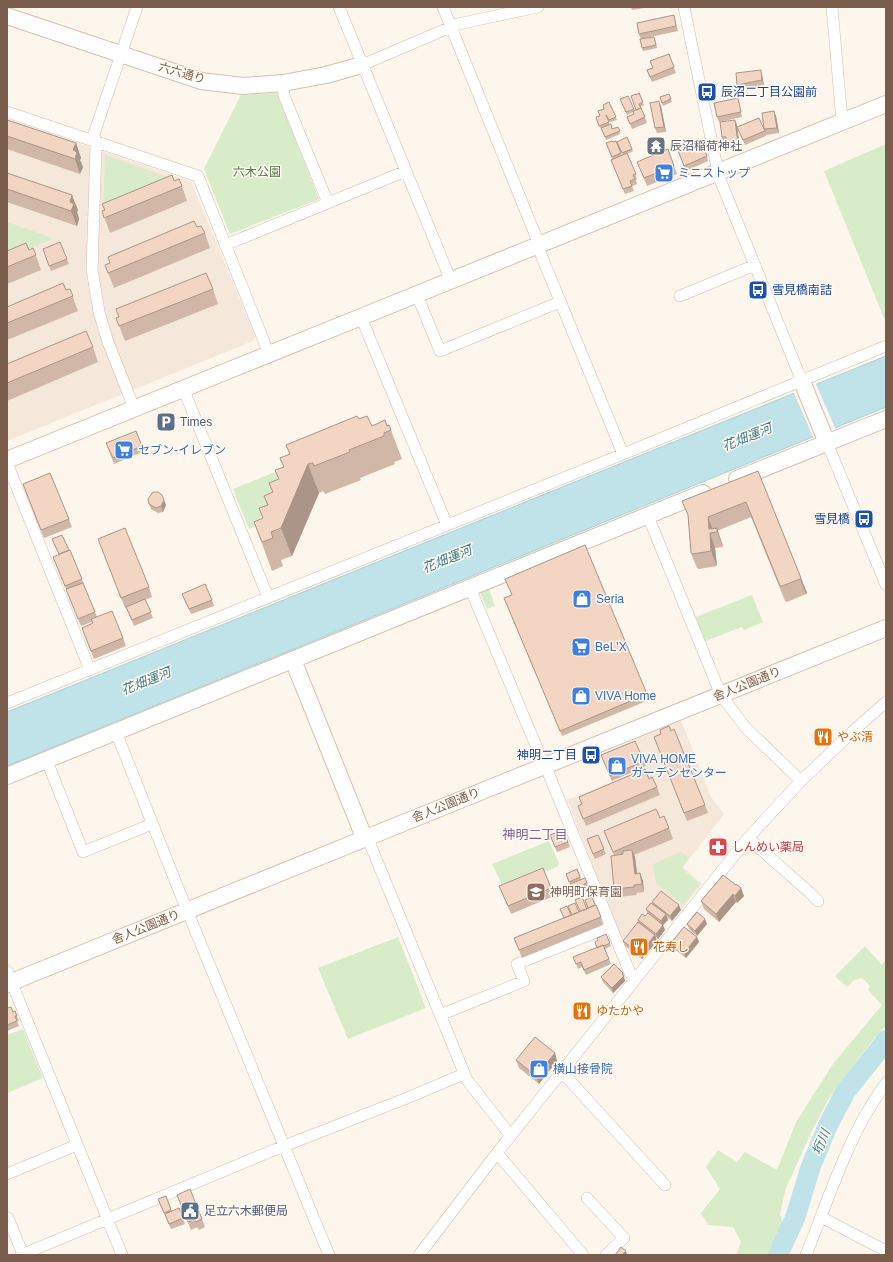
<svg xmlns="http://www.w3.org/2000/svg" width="893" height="1262" font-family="Helvetica,'Noto Sans JP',sans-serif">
<rect width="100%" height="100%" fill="#fdf6ec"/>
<!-- residential -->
<path fill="#f5e8da" d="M7,119L188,180L192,183L255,337L253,341L7,441Z
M681,720L711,797L724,814L683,867L702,884L682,909L661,893L623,942L567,800L647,767L635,738Z"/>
<!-- green -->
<path fill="#d8ecc9" d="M277,93L319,199L230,234L204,169L241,95Z
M886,144V323L824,171Z
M105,155L179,181L103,212Z
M7,222L50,237L52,239L7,258Z
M287,467L288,470L269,498L257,525L249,529L233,489Z
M489,589L495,606L487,609L480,592Z
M752,595L763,622L744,630L742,627L703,642L693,618Z
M549,841L559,863L557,867L504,889L492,864Z
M681,852L689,858L681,868L700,884L683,905L656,883L653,864Z
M398,937L426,1008L348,1039L318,968Z
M865,946L882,965L886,959V1026L875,1037L828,1100L812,1131L786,1188L780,1214L783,1225L768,1255H736L741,1242L733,1227L708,1225L701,1213L720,1189L706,1167L718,1150L737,1162L745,1152L777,1170L796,1122L833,1064L882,1005L868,990L870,986L862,978L854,980L847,987L835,976Z
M23,1029L43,1078L7,1093V1035Z"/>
<!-- water -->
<path fill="#bfe3e8" stroke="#a5d3da" d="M886,356V407L7,766V712Z"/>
<!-- pier -->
<path fill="#fdf6ec" d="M815,382L836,430L814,439L793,391Z"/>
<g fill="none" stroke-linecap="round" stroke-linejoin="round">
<!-- river -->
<path stroke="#bfe3e8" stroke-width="20" d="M778,1255L795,1218L811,1166L829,1123L846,1091L874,1056L886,1040"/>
<!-- street casing -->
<g stroke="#d1beb0" stroke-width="12">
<path id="street" d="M339,7L451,281
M443,7L539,244
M684,7L719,177L803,384
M832,7L842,121
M362,65L458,24L538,7
M283,83L284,96L328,203
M7,112L198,176L269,354
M225,245L406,171
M537,245L623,454
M417,295L440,351L560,302
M680,296L755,265
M361,317L447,525
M183,388L268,597
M134,408L108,342L99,312L92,269L96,147L94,134L137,7
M825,438L886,585
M7,463L90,670
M648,516L721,695L746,728L801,781
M471,587L473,595L542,760L545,765L630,973L636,978
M7,703L623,454L886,346
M116,732L184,903L329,1255
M47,761L83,852L152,824
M366,838L370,844L467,1080L511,1136
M748,838L809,892L818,901
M7,971L122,1255
M440,1015L524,981L517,964L611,926
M562,1072L665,1185
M497,1153L583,1255
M7,1174L77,1145
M587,1198L624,1238L606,1255
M821,1217L886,1251
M8,1218L23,1254
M21,1255L274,1150L407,1098L464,1074
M419,1255L497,1153L748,838L801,781L852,732L886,702
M806,1255C824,1210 840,1162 863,1119C870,1107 878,1094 886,1083"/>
</g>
<!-- secondary casing -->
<g stroke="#d6c0b0" stroke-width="18">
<path id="secondary" d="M7,16L201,81L243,86L283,83L326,75L362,65
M803,384L825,438
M7,460L361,317L886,104
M737,479L886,419
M293,660L362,832L366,838
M7,776L703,493
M7,984L366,838L886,628"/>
</g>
<!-- street -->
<use href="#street" stroke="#fff" stroke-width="11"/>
<!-- secondary -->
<use href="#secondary" stroke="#fff" stroke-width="16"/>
</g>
<!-- wall -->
<path fill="#d1b7a8" d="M631,7H650L632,10Z
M675,20L678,31L641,39L639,34Z
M655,39L657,48L643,51L642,48Z
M669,54L676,73L652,82L647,70L653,68Z
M762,75L764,85L739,90L737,85Z
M639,93L644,105L640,107L641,108L647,123L632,129L627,117L634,114L633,112L627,115L620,99L628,96L634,110H636V95Z
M669,94L672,102L663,106L660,97Z
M738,98L739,103L742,117L719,122L717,117Z
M609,102L617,120L610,122L607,118L610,125L612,129L618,127L620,134L606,140L601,128L609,125L600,128L596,117L600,116L604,109Z
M661,106L666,132L657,133L655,128Z
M776,116L779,133L766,135L764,129Z
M7,120L76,143L81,158L80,160L83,167L80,174L7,149Z
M737,125V127L765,131L766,136L745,145L737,127L740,148L729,150L727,142L723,143L722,137Z
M627,137L633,151L627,154L637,179L636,180L637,184L632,186L634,191L625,194L613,165L612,159L606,143L616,141L622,155H623L617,142Z
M660,138V141L662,151L653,153L652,150Z
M677,148L707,156L708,161L686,171Z
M637,162L674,166L677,174L647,186Z
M7,173L78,210L77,212L79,219L77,226L7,202Z
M174,181L182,186L187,201L110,233L102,211L105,210L102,204Z
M205,233L210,248L114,288L105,265L110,263L108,257Z
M60,242L69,264L51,271L43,249Z
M33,248L41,270L7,284V251L29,250Z
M70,289L78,311L7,340V307Z
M213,289L218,304L125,341L116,318Z
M93,347L98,362L7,401V364Z
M359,419L372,426H387L389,425L402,459L394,462L395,464L360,478L361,480L325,494L323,491L319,493L292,556L281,560L283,566L272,571L254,522L263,518L259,508L267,505L264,496L273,492L269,483L279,480L284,467L280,458L290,454L286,445Z
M106,443L142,446L144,451L114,464Z
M758,471L801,578L807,593L806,594L787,602L785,601L751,517L717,531L722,543L723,547L715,548L717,566L699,569L697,568L691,553L688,516Z
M26,492L69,519L72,527L44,538Z
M149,504L166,505L163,512L158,513L151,509Z
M98,539L149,587L152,597L145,600L153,618L134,626L126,607L125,608Z
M70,550L97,617L123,638L126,646L94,659L82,628L93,623L92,622L81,626L53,557Z
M182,594L212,600L214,606L191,614Z
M506,603L647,694L649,700L562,736Z
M661,734L705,805L708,813L687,821L654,737Z
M601,755L644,761L646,766L612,781Z
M649,779L657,787L660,795L586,826L578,806L582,804L579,797Z
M660,818L669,828L673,839L634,855L635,857L637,874L640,873L643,881L644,892L636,893L637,895L617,897L614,889V855L604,831Z
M598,835L606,854L595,859L587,839Z
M552,840L568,842L570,847L557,852Z
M577,869L581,879L585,878L588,886L585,887L586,890L574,895L566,874Z
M723,875L744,896L737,903L736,902L719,922L704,909L701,901Z
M499,886L551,888L554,896L511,914Z
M652,902L681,910L672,921L667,917L668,920L663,925L665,930L658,939L655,937L657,941L642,959L625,946L623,941L639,923L638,920L645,916L647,913L646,909L653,904Z
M588,908L601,917L603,925L522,958L514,938Z
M687,924H707L697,936L689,929Z
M697,937L699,942L686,958L673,948L671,943Z
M610,943L611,946L605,949L611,964L586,975L582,967L578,969L573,957Z
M623,973L625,981L613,993L603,982L601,977Z
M7,1008L13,1012L15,1011L19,1021H17L19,1026L7,1031Z
M555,1053L557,1061L539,1084L519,1068L516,1060Z
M177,1195L202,1219L205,1227L199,1230L197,1227L191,1230Z
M166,1196L172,1211L179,1208L185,1224L171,1229L166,1218L158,1199Z"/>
<!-- shaded-wall -->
<path fill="#aa9588" d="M761,70L764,85L762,80Z
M659,101L661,106L666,132L664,127Z
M774,111L776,116L779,133L777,128Z
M735,120L737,125L740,148L738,143Z
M76,143L81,158L80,160L83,167L80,174L75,159L73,150Z
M72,195L78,210L77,212L79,219L77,226L71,211L70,202Z
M308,464L319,493L292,556L281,528Z
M164,500L166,505L163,512L161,506Z
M708,517L714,533L709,529Z
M717,528L722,543L723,547L717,532Z
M710,533L715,548L717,566L711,551Z
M801,578L807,593L806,594L800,579Z
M632,850L635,857L638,881L635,874Z
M640,873L643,881L644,892L642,884Z
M741,888L744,896L737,903L735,896Z
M733,894L736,902L719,922L716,914Z
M679,905L681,910L672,921L670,916Z
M666,914L668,920L663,925L665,930L658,939L656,934L662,926L661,921Z
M705,919L707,924L697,936L695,931Z
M655,935L657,941L642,959L640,954Z
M697,937L699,942L686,958L684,953Z
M623,973L625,981L613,993L612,988Z
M555,1053L557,1061L539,1084L536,1076Z
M626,1251L627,1254L626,1255H622Z"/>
<!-- building -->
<path fill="#f3d5c3" stroke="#aa9588" d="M674,15L676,26L639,34L637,23Z
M654,37L656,45L642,48L640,39Z
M669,54L674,67L650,77L647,70L653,68L650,61Z
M761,70L762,80L737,85L736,73Z
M639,93L643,102L639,104L641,108L636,110L631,96L636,94V95Z
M669,94L671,99L662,103L660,97Z
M628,96L634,109L626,112L620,99Z
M738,98L741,112L717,117L714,103Z
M659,101L664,127L655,128L650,103Z
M609,102L616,117L609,120L606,115L609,122L599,126L596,117L600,116L598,111L604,109L603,105Z
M641,108L645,117L630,124L627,117L634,114L633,111Z
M774,111L777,128L764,129L762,113Z
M759,118L765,131L743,140L737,127Z
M7,120L76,143L73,150L77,152L75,159L7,136Z
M735,120L738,143L727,145L726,137H722L720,122Z
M611,124L612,129L618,127L620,131L605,137L601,128Z
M627,137L632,149L622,153L617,142Z
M660,138L661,149L652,150L650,139Z
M699,139L707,156L684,166L677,148Z
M612,141L613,142L616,141L621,153L612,157L606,143Z
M668,149L674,166L644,178L637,162Z
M627,153L636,174L633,175L635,179L630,181L632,186L623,189L611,160Z
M7,173L72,195L70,202L74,204L71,211L7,189Z
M172,175L174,181L179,179L182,186L104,218L102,211L105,210L102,204Z
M194,221L197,227L201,226L205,233L108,273L105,265L110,263L108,257Z
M60,242L67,259L49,266L43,249Z
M26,243L29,250L33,248L36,255L7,267V251Z
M206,273L213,289L119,326L116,318L119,317L116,309Z
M63,283L66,290L70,289L73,296L7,323V307Z
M86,331L93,347L7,383V364Z
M357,416L359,419L367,416L372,426L385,420L387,426L389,425L391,430L384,433V436L349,450L350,452L314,466L313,463L308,464L281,528L271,532L273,538L262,542L254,522L263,518L259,508L268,505L264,496L273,492L269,483L279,479L275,470L284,467L280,458L290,454L286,445Z
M136,431L142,446L113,458L106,443Z
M758,471L801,578L800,579L782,586H780L746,502L708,517L709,529L717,528V532L710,533L711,551L693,554L691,553L688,515L682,501Z
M50,473L69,519L41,530L23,484Z
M153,492H158L162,495L164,500L161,506L156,508L149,504L148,499Z
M125,528L149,587L121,598L98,539Z
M62,535L69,550L59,554L52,539Z
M585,545L647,694L560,731L504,598L512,595L505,579Z
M70,550L82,579L65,586L53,557Z
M83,583L95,612L78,619L66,589Z
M205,584L212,600L189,609L182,594Z
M145,599L151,612L132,620L126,607Z
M112,611L123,638L91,651L82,628L93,623L91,619Z
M669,726L671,731L674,729L705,805L684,813L654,737L661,734L660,730Z
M635,741L644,761L610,776L601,755Z
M645,769L649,779L652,777L657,787L583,819L578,806L582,804L579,797Z
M656,809L660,818L664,816L669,828L613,852L604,831Z
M563,830L568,842L555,847L550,835Z
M598,835L604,849L593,854L587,839Z
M632,850L635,874L640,873L642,884L634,885V887L614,889L611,856L623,854V851Z
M543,868L551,888L508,906L499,886Z
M577,869L580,877L569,882L566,874Z
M723,875L736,885V884L741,888L735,896L733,894L716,914L701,901Z
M585,878L587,883L584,884L585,887L573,892L570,884Z
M661,891L679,905L670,916L652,902Z
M582,897L587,909L580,911L575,900Z
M592,897L595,905L588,908L585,900Z
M575,903L579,912L572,915L568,906Z
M651,903L666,914L661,921L646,909Z
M596,905L601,917L519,950L514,938Z
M567,906L571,915L564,918L560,909Z
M697,912L705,919L695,931L687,924Z
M648,913L663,925L656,934L638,920L642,914L645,916Z
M638,922L655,935L640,954L623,941Z
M684,927L697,937L684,953L671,943Z
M606,934L610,943L604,946L603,945L597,948L595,942L598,940L597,938Z
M603,945L609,959L584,970L581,962L576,964L573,957Z
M614,964L623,973L622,974L624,976L612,988L601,977Z
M11,1007L13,1012L15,1011L17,1016H15L17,1021L7,1025V1008Z
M535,1037L555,1053L536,1076L516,1060Z
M190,1189L202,1219L196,1222L195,1219L188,1222L177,1195Z
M166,1196L171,1210L164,1213L158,1199Z
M179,1208L183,1218L169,1224L165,1214Z
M621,1247L626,1251L622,1255H615Z"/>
<!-- icons -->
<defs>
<g id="bus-square" transform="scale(1)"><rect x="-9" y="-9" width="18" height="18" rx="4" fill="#1a4fb4" stroke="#fffaf3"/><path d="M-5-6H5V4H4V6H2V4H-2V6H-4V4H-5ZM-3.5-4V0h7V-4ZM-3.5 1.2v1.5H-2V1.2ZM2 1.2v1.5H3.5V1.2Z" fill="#fff"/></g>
<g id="temple-square" transform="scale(1)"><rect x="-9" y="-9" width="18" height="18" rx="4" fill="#6b7280" stroke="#fffaf3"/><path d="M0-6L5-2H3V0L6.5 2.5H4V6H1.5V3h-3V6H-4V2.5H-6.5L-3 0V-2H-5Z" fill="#fff"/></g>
<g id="supermarket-square" transform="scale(1)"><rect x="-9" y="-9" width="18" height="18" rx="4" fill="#3f7fe0" stroke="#fffaf3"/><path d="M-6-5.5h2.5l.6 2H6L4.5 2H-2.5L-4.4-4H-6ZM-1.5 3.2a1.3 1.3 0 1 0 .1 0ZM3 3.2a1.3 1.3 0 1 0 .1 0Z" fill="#fff"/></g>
<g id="parking-square" transform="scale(1)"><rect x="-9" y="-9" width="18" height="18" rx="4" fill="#5c6f8a" stroke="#fffaf3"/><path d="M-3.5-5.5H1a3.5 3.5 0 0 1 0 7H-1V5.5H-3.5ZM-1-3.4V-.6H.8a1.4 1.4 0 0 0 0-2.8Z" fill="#fff"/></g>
<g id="shop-square" transform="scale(1)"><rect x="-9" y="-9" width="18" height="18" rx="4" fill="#3f7fe0" stroke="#fffaf3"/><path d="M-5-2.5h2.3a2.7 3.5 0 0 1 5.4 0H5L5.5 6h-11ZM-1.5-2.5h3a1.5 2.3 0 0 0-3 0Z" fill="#fff"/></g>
<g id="restaurant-square" transform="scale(1)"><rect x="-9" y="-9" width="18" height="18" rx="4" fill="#e8710a" stroke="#fffaf3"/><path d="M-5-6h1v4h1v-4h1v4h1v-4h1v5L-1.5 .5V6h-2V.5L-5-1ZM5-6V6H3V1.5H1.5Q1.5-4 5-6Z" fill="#fff"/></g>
<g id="pharmacy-square" transform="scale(1)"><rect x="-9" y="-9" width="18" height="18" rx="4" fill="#e0444e" stroke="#fffaf3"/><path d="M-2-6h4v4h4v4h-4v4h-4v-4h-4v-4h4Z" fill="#fff"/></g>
<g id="school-square" transform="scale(1)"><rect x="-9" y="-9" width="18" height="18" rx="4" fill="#8d6e63" stroke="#fffaf3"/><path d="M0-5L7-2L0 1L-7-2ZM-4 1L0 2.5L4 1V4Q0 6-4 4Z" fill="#fff"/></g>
<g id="civic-square" transform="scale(1)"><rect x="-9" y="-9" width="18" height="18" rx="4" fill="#5c6f8a" stroke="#fffaf3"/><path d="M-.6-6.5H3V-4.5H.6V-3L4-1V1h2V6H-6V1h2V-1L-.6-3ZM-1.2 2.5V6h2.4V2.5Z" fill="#fff"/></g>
</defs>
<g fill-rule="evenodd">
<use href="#bus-square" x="707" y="92"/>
<use href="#temple-square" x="656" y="146"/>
<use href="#supermarket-square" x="664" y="173"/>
<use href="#bus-square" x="758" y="290"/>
<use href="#parking-square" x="166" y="422"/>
<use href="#supermarket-square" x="124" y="450"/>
<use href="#bus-square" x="864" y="519"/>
<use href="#shop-square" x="582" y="599"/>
<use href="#supermarket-square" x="581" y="647"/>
<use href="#shop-square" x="581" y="696"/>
<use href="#restaurant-square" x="823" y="737"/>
<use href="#bus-square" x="591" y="755"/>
<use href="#shop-square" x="617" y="766"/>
<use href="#pharmacy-square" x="718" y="847"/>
<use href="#school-square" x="536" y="892"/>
<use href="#restaurant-square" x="639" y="947"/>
<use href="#restaurant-square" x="582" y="1011"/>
<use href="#shop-square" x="539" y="1069"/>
<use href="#civic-square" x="190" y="1211"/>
</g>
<g text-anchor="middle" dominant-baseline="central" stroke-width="3" stroke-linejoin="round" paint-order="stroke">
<!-- street labels -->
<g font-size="12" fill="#7a5c4d" stroke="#fffaf3">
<text transform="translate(182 73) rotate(16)">六六通り</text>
<text transform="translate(747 684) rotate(-22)">舎人公園通り</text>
<text transform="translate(446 805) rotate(-22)">舎人公園通り</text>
<text transform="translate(146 927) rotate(-22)">舎人公園通り</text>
</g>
<!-- transit labels -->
<g font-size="12" fill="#164399" stroke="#fffaf3" text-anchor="start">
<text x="721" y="92">辰沼二丁目公園前</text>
<text x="772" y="290">雪見橋南詰</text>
<text x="850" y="519" text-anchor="end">雪見橋</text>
<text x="577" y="755" text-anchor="end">神明二丁目</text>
</g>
<!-- worship labels -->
<g font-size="12" fill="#5b616d" stroke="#fffaf3" text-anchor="start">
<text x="670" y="146">辰沼稲荷神社</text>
</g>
<!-- park labels -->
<g font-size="12" fill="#537a41" stroke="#fffaf3">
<text x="257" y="172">六木公園</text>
</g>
<!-- shop labels -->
<g font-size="12" fill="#366cbe" stroke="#fffaf3" text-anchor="start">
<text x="678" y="173">ミニストップ</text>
<text x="138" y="450">セブン-イレブン</text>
<text x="596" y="599">Seria</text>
<text x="595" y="647">BeL'X</text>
<text x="595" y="696">VIVA Home</text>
<text x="631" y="759">VIVA HOME<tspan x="631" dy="14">ガーデンセンター</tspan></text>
<text x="553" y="1069">横山接骨院</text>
</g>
<!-- service labels -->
<g font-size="12" fill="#4e5e75" stroke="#fffaf3" text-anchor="start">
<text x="180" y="422">Times</text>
<text x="204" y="1211">足立六木郵便局</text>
</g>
<!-- food labels -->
<g font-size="12" fill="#c56008" stroke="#fffaf3" text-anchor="start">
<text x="837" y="737">やぶ清</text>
<text x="653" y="947">花寿し</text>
<text x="596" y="1011">ゆたかや</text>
</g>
<!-- health labels -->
<g font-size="12" fill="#be3a42" stroke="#fffaf3" text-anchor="start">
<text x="732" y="847">しんめい薬局</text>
</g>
<!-- education labels -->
<g font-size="12" fill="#785e54" stroke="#fffaf3" text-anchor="start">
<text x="550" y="892">神明町保育園</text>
</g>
<!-- water labels -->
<g font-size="13" font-style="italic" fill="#437c86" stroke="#fffaf3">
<text transform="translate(747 437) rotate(-22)">花畑運河</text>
<text transform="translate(447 559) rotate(-22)">花畑運河</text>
<text transform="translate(146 681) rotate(-22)">花畑運河</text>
<text transform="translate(821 1142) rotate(-67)">垳川</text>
</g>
<!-- neighbourhood labels -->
<g font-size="13" fill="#846695" stroke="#fffaf3">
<text x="535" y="834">神明二丁目</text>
</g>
</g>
<!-- border -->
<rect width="893" height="1262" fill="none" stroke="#7a5c4d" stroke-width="16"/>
</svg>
